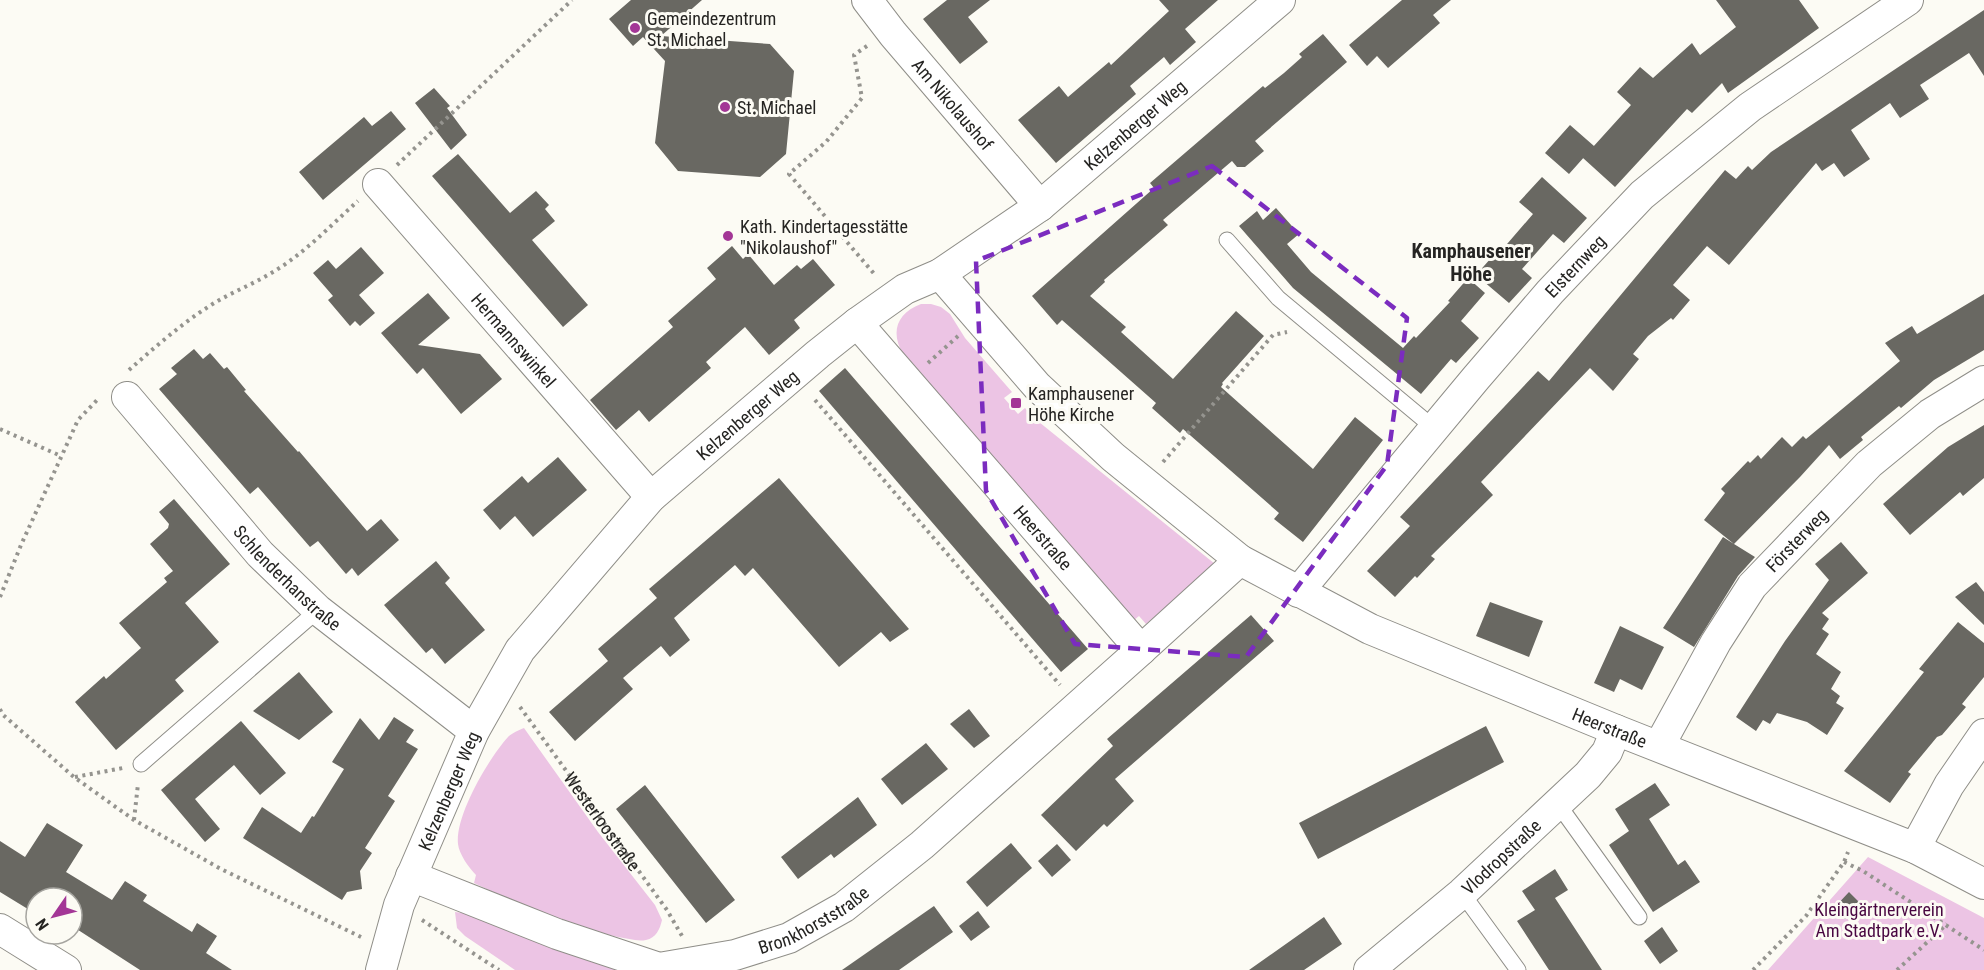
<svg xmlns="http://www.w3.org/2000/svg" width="1984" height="970" font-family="'Roboto Condensed',sans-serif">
<rect width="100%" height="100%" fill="#fcfbf4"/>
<!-- green -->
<path fill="#ecc4e4" d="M921,304H931L941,307L950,314L965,338L1012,392L1004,398L1018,414L1025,408L1034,418L1215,564L1146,624L1139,616L1133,621L903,354C890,332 897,313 921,304Z
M524,728L598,832L655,905L662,920C660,929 656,938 646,940C637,942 627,938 618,937C568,926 520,905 474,883L476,875C469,868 459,854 458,844C455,815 489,758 508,737C512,733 519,730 524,728Z
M1868,857L1984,918V970H1768Z
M455,912L486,916L618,970H515L465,936L457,928Z"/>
<!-- building -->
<path fill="#696862" d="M631,0H702L661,36L770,44L794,71L786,154L760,177L678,171L655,143L665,61L643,37L633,46L609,19Z
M947,0H990L968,17L988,42L960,64L923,19Z
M1159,0H1218L1185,29L1196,42L1170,65L1164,57L1130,86L1136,94L1056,163L1018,120L1059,86L1068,97L1109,62L1111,65L1169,11Z
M1402,0H1451L1433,15L1440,23L1388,68L1377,56L1367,66L1349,45Z
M1716,0H1799L1819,28L1728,93L1722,83L1692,113L1687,109L1615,187L1583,158L1631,105L1617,92L1640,67L1653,78L1692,43L1700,55L1736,27Z
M1984,10V76L1969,53L1920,85L1929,99L1900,118L1890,103L1851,130L1870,159L1844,177L1834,163L1822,171L1816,163L1729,265L1707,246L1673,285L1690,300L1673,320L1671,318L1648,336L1633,354L1639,359L1613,391L1590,368L1481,482L1493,495L1431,556L1435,559L1417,578L1415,576L1395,597L1367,571L1410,526L1400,517L1538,371L1549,381L1725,170L1736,179L1748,166L1752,170L1771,152Z
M1323,34L1347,62L1255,141L1264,151L1245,167H1237L1232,161L1163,220L1168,225L1104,280L1105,282L1090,296L1126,327L1121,332L1173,379L1236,311L1264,336L1222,383L1223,384L1221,387L1313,469L1355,417L1383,440L1303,542L1274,519L1279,513L1183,429L1180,433L1152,408L1156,403L1062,320L1057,325L1032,296L1154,188L1150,183L1263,86L1265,88L1284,73L1302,57L1299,54Z
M434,88L450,106L447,108L467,135L451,150L415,103Z
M391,111L406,129L323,200L299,172L364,117L372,126Z
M1570,125L1594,146L1569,174L1545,153Z
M458,154L510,213L536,191L549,205L545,209L555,221L532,240L588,305L563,327L432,176Z
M1542,177L1587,218L1564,243L1553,234L1522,269L1532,278L1509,303L1476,275L1499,249L1501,251L1533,214L1519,202Z
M1276,208L1299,234L1287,244L1311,272L1403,348L1414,336L1416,338L1450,302L1448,301L1468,278L1485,293L1461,321L1479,338L1456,363L1451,359L1421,394L1293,288L1239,226L1257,211L1263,220Z
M732,246L743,259L748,254L774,285L797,265L801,269L813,259L835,285L794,320L800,328L769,355L745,327L706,362L711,368L649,422L639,410L616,430L590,400L673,327L668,321L716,279L707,268Z
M361,247L384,273L359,295L375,313L360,326L355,321L350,326L328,300L333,296L313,273L328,260L336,269Z
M428,293L450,318L418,345L480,354L502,379L461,414L423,368L417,374L381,333Z
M1984,294V350L1934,380L1901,408L1899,406L1861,437L1863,440L1840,459L1829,445L1800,477L1734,544L1755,557L1738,576L1694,647L1663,628L1723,537L1734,544L1704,520L1725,493L1721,489L1748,461L1750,463L1758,455L1761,459L1782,437L1792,447L1803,436L1806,439L1900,361L1885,343L1912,326L1917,334Z
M194,349L203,359L210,353L224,369L227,367L246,390L244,391L298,452L299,451L367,531L381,519L399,540L358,576L352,568L346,574L318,541L310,547L258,487L250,494L159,389L177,374L171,368Z
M845,368L1088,649L1061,672L819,391Z
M1984,425V478L1963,496L1960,492L1910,535L1883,504L1948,447Z
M558,457L587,490L533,537L515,516L500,530L483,510L522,476L528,483Z
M779,478L909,629L890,642L881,632L839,667L753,568L745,576L735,565L674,618L690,640L670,657L661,646L643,661L623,678L633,689L575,741L549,712L608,661L598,649L657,598L649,589Z
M174,499L230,564L185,603L219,642L175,680L184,691L116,750L75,702L104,676L106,679L141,648L119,623L167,582L164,578L173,571L150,544L168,528L169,524L159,512Z
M1841,542L1868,573L1822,613L1829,619L1822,629L1829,634L1816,654L1841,672L1831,689L1840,696L1836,703L1844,708L1827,735L1807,722L1777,713L1770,724L1763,720L1756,731L1736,717L1785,641L1829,580L1815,564Z
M436,561L450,578L445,583L485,630L445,664L432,648L426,653L384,605Z
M1976,582L1984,592V625L1955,597Z
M1490,602L1543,621L1529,657L1476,636Z
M1251,615L1274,641L1115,779L1134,801L1107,827L1104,824L1076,851L1041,815L1113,746L1107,739Z
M1958,622L1984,643V677L1962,704L1966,707L1942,735L1937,737L1908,772L1911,774L1890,803L1844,771L1924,672L1919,669Z
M1620,626L1664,647L1642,690L1620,679L1614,692L1594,683Z
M299,672L333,712L299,740L253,711Z
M969,709L990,736L974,748L950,724Z
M394,717L414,730L406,742L418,749L388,796L395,801L365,848L372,853L360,871L362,889L347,892L342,900L243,838L262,807L301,833L312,816L314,817L344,769L332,762L360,718L379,740Z
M241,721L286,773L260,795L234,765L195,799L220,829L205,842L161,790Z
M1486,726L1504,762L1318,859L1299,823Z
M926,743L948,769L902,805L881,779Z
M1655,783L1670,805L1649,819L1678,865L1685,860L1700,882L1653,912L1609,845L1629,831L1615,809Z
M645,785L735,900L706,923L616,809Z
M858,797L877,825L834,858L831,854L798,879L781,857Z
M47,823L83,845L66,872L112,900L125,881L147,895L143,901L192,932L197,923L217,936L206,953L232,970H140L72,926V898H36V914L0,892V841L25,857Z
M1011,843L1032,868L987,907L966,882Z
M1057,844L1071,860L1052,877L1038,861Z
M1555,869L1568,890L1555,898L1602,970H1549L1517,921L1535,910L1522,891Z
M1849,892L1864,907L1852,919H1843L1833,909Z
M934,906L953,932L899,970H842Z
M978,911L990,927L971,941L959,926Z
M1324,917L1342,944L1304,970H1249Z
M1662,927L1678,951L1660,964L1644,941Z"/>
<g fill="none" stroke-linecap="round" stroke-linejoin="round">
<!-- lane casing -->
<g stroke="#8f8e88" stroke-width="17">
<path id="lane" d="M1227,240L1278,298L1434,428
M141,764L318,610
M1558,804L1639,917
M1462,893L1518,970"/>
</g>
<!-- street casing -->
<g stroke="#8f8e88" stroke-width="32">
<g id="street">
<path id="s2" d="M867,0L893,34L1040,206"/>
<path id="s3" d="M378,184L651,497"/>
<path id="s4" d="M940,274L1037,386L1113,457L1240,560L1370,629L1616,730L1915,848L1984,884"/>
<path id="s5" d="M857,323L1141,650L1240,560"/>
<path id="s6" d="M127,397L260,554L318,610L474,731"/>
<path id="s7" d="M1298,592L1476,378L1550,292L1642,195L1750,107L1908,0"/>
<path id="s8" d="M1659,746L1716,642L1752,586L1869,464L1930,414L1984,381"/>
<path d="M1915,848L1949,785L1984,734"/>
<path id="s9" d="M411,876L557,934L659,968L735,955L789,938L844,907L922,845L1141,650"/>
<path d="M0,929L66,970"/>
<path id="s10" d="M381,970L399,905L474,731L520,650L651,497L818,354L857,323L905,289L940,274L1040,206L1280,0"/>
<path id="s11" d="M1369,970L1462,893L1588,775L1607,752L1616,730"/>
</g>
</g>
<!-- path -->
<g stroke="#95948f" stroke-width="4" stroke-dasharray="3 4.5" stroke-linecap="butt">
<path d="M867,46L854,55L862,98L826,142L789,174L876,276"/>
<path d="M397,165L572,0"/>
<path d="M928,363L958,336"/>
<path d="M129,370C154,348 180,325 208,307C229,293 252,285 273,272C305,253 331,225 358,201"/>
<path d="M815,400L1060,685"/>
<path d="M0,429L61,456"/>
<path d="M1163,462L1273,335L1287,332"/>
<path d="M0,597L21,545L78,420L99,398"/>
<path id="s1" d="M520,707L667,910L682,936"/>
<path d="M0,709L2,714L74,777L134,820L221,869L361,937"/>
<path d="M75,777L123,768"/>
<path d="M134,820L138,784"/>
<path d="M1844,862L1863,871L1984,950"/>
<path d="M422,920L499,970"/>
<path d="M1753,970L1806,916L1844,862L1848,852"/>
<path d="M1897,970L1947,924"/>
</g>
<!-- lane -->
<use href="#lane" stroke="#fff" stroke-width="15"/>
<!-- street -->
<use href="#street" stroke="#fff" stroke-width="30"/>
</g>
<!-- marked area -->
<path fill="none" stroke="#7b2cbf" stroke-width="4.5" stroke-dasharray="12 8" stroke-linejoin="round" d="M1212,166L1407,318L1387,465L1246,657L1075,644L986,491L976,261Z"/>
<!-- markers -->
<g fill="#a33696" stroke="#fcfbf4" stroke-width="2">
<circle cx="635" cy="28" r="6"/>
<circle cx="725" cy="107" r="6"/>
<circle cx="728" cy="236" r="6"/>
<rect x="1010" y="397" width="12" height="12" rx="3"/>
</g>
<g text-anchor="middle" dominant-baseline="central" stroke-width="6" stroke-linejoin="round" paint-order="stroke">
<!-- poi labels -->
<g font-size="18" fill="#252422" stroke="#fcfbf4" text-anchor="start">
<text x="647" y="18">Gemeindezentrum<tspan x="647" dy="21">St. Michael</tspan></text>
<text x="737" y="107">St. Michael</text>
<text x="740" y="226">Kath. Kindertagesstätte<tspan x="740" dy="21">"Nikolaushof"</tspan></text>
<text x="1028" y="393">Kamphausener<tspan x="1028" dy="21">Höhe Kirche</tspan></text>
</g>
<!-- street labels -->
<g font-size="18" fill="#252422" stroke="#fcfbf4">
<text stroke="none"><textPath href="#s2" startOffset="135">Am Nikolaushof</textPath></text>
<text stroke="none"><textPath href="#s10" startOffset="1164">Kelzenberger Weg</textPath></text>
<text stroke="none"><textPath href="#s7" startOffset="428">Elsternweg</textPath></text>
<text stroke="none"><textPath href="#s3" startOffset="207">Hermannswinkel</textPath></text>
<text stroke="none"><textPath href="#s10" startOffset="678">Kelzenberger Weg</textPath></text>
<text stroke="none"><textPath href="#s5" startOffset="284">Heerstraße</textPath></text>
<text stroke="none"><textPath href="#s8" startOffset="249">Försterweg</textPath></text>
<text stroke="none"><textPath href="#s6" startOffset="242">Schlenderhanstraße</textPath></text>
<text stroke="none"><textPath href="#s4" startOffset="822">Heerstraße</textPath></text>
<text stroke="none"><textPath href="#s10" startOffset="192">Kelzenberger Weg</textPath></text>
<text stroke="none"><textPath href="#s1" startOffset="141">Westerloostraße</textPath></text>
<text stroke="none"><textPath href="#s11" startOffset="174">Vlodropstraße</textPath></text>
<text stroke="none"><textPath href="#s9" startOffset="428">Bronkhorststraße</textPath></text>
</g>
<!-- park labels -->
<g font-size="18" fill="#480641" stroke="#fcfbf4">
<text x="1879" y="909">Kleingärtnerverein<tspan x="1879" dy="21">Am Stadtpark e.V.</tspan></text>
</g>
<!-- neighbourhood labels -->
<g font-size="20" font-weight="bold" fill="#252422" stroke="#fcfbf4">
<text x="1471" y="251">Kamphausener<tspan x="1471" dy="23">Höhe</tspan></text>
</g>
</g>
<!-- north arrow -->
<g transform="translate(54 916) rotate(235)"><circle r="28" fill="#fcfbf4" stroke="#a6a5a0" stroke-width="1.5"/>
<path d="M0-4.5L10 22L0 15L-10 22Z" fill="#a33696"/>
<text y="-9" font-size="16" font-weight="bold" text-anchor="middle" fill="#252422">N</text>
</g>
</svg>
